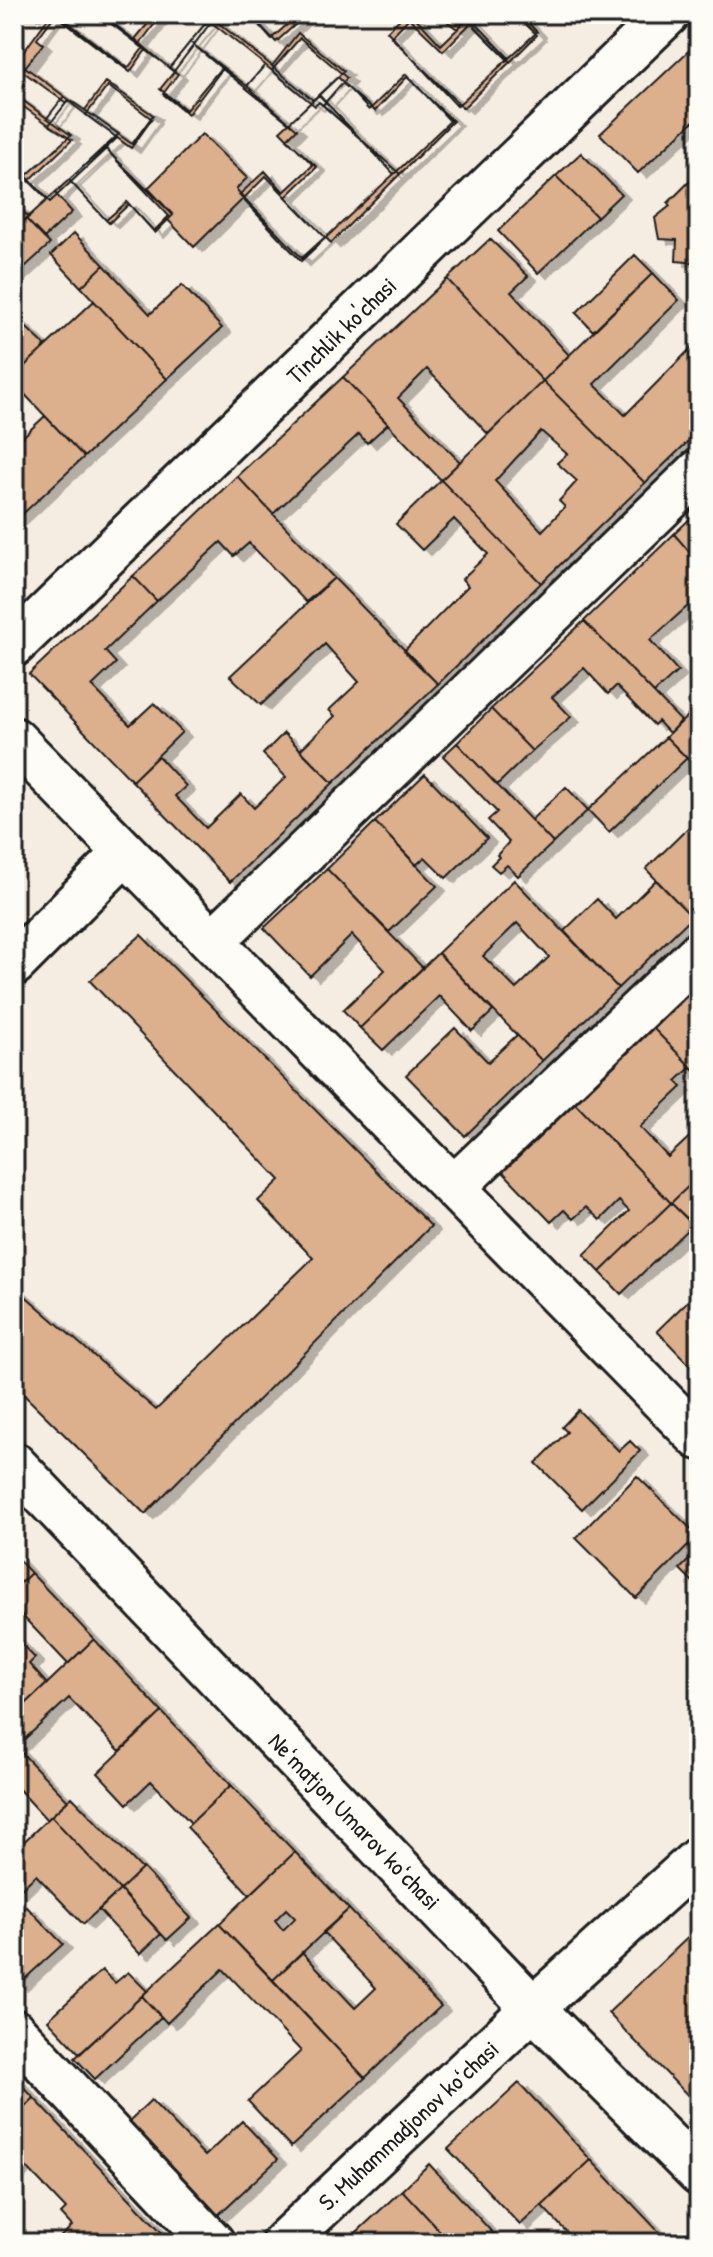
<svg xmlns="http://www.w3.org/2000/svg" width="713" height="2257" font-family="'Patrick Hand',sans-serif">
<defs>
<filter id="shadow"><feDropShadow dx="9" dy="5" stdDeviation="0" flood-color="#0004"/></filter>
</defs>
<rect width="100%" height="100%" fill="#f6ede2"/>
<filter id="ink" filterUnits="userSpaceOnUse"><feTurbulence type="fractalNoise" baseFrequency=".0125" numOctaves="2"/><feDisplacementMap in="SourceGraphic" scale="16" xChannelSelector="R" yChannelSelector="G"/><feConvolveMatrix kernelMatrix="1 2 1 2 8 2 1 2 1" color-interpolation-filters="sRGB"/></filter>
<g filter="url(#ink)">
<!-- building -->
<path fill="#dcaf8d" stroke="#1c1c1c" stroke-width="2" fill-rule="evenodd" filter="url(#shadow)" d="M14,14H51L17,61L14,59Z
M14,14H98L146,50L130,72L55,15L37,39L43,44L22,71L14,65Z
M57,14H101L144,47L128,68Z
M156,14H213L169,68L135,39Z
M162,14H217L174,71L139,45Z
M249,14H299L271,39Z
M250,14H307L276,42Z
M405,14H412L441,45L470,17L509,58L457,106L387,31Z
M438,14H473L457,29Z
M473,14H520L537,32L509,58L470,17Z
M473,14H515L537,35L510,62L468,19Z
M211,17L272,66L313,100L289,123L221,68L190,42Z
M409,18L443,51L471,23L510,62L463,108L391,37Z
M211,22L265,65L247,86L194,45Z
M298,33L344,71L313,100L272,66Z
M300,38L347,78L323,105L319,102L315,106L272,70Z
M699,41V116L638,173L600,134Z
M190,42L221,68L186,110L160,89L174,72L169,68Z
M194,45L223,68L188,114L163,94L178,74L174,71Z
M17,61L64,96L47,118L14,94V65Z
M14,65L66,103L49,125L14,100Z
M265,65L315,106L319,102L400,174L331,243L286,197L317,167L287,139L297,129L247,86Z
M406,74L450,121L394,174L319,95L338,77L369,110Z
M407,77L453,121L400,174L323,105L342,83L375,111Z
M106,82L153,115L132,144L85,110Z
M108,86L152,119L131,148L86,115Z
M319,95L394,174L301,261L239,195L265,171L284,192L313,165L280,131Z
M64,96L119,134L48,199L26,176L71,135L47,118Z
M68,101L117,138L50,202L29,181L72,140L49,125Z
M202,134L247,178L236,189L244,198L194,247L168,220L173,215L148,188Z
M104,147L169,216L154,231L127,202L106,220L69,180Z
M106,149L173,215L155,233L129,204L109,223L71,182Z
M581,153L621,194L597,217L556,176Z
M699,172V263L676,261L677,240L659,239L655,218L670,206L668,203Z
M266,176L325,237L302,258L244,198Z
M556,176L597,217L538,273L498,231Z
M55,193L72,212L44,238L26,219Z
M14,204L29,217L14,230Z
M26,219L50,244L14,277V230Z
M74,233L104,265L81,287L51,255Z
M490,239L528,276L511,292L569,355L543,381L447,279Z
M635,255L653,273L593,331L576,313Z
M104,265L150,314L182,285L222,328L167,379L81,287Z
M653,273L679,300L594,384L625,415L699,340V431L645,483L543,381Z
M447,279L543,381L488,434L427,369L398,398L460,462L441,480L343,377Z
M94,301L167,379L84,457L14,383V376Z
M14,316L46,346L19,371L14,366Z
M343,377L388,424L367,443L359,434L273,514L237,476Z
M543,381L645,483L541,583L441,480ZM541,431L567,454L557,463L577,481L559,501L565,507L542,531L495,481Z
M45,416L84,457L14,522V445Z
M237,476L334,578L306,602L249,543L234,556L221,542L157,601L133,576Z
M441,480L541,583L438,684L404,651L468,586L462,579L488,554L454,519L422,550L396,524Z
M699,510V563L674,534Z
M674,534L699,563V596L650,640L678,671L654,693L584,621Z
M133,576L157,601L105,651L116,663L92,686L130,725L154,703L182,732L132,781L29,674Z
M334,578L438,684L333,783L300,750L335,716L329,710L359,682L325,644L261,705L230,676Z
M584,621L681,721L669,733L658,721L654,725L616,686L608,694L584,668L552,697L571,717L532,751L491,709Z
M699,705V771L666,737Z
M491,709L532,751L497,785L457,743Z
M284,733L333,783L230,882L132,781L158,756L186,786L175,796L206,828L241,794L254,808L286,777L263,754Z
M666,737L687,758L609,832L588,810Z
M457,743L553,843L518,876L507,865L499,872L491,865L499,857L497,855L509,842L488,820L497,812L443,756Z
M425,774L487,838L446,878L425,857L416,865L375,822Z
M566,787L588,810L553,843L531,820Z
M375,822L437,886L389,932L327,869Z
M689,827L699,838V910L692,917L646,869Z
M327,869L423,968L360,1028L343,1010L385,970L352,935L310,976L264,928Z
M514,880L618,988L542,1061L438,953ZM517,923L549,957L516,989L483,956Z
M656,880L692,917L618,988L564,931L597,899L616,919Z
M141,935L431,1226L145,1514L14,1385V1286L156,1410L313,1258L258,1201L280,1180L90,981Z
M438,953L493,1011L472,1031L439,996L383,1050L360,1028Z
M699,982V1075L652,1027Z
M652,1027L691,1067L676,1081L682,1087L640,1127L668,1157L699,1128V1176L671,1203L574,1102Z
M455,1028L488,1062L517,1035L542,1061L465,1136L406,1075Z
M574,1102L671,1203L600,1272L584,1255L629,1211L619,1201L600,1220L586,1207L573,1219L564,1210L551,1222L502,1171Z
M699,1176V1231L671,1203Z
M671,1203L693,1224L621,1294L600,1272Z
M696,1293L699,1296V1375L657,1331Z
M578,1410L619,1451L630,1441L640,1451L582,1509L536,1463L567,1432L562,1427Z
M637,1476L698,1536L636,1598L576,1538Z
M699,1550V1588L680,1569Z
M14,1555L31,1573L14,1589Z
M31,1573L94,1639L68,1664L14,1607V1589Z
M14,1636L35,1658L29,1664L47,1684L14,1715Z
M94,1639L162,1712L120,1751L69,1698L16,1747L68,1801L47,1820L14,1784V1715Z
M162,1712L231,1785L191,1823L151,1781L127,1804L98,1773Z
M231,1785L295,1852L250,1895L187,1827Z
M72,1797L142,1869L120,1890L51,1816Z
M51,1816L120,1890L83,1924L36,1875L14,1896V1851Z
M295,1852L349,1909L273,1980L219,1924ZM286,1909L295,1918L283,1930L275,1920Z
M143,1868L191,1918L167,1940L120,1890Z
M120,1890L161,1934L140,1954L99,1910Z
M26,1906L63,1944L18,1985L14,1982V1917Z
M349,1909L441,2006L365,2078L273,1980L302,1952L355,2008L376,1988L323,1932Z
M219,1924L365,2078L291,2147L248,2101L301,2051L223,1969L167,2023L142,1996Z
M699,1927V2107L608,2013Z
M102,1970L115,1983L128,1972L147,1991L80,2054L48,2020Z
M142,1996L161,2017L95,2079L75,2058Z
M14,2077L34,2098L14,2117Z
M519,2083L591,2160L520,2225L448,2149Z
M34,2098L172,2243H54L72,2226L61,2214L66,2209L24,2165L14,2175V2117Z
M151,2100L205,2156L242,2121L278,2159L218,2215L129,2121Z
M591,2160L660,2233L649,2243H577L542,2206Z
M429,2164L502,2243H451L402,2190Z
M402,2190L451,2243H345Z"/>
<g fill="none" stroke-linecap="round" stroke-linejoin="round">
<!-- minor casing -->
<g stroke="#1c1c1c" stroke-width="48">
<path id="minor" d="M14,645L668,14
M14,739L699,1438
M213,941L699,471
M14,964L125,853
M454,1187L699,953
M14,1464L533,2008L699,2174
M14,2031L213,2243
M283,2243L533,2008L699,1858"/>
</g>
<!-- minor -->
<use href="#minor" stroke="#fdfcf7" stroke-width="42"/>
</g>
</g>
<g text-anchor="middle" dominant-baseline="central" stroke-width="6" stroke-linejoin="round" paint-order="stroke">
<!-- street labels -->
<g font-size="24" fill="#1c1c1c" stroke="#fdfcf7">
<text transform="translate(341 330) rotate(-44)">Tinchlik ko'chasi</text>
<text transform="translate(355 1821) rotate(46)">Neʻmatjon Umarov koʻchasi</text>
<text transform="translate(408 2125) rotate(-43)">S. Muhammadjonov koʻchasi</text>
</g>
</g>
<!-- margin -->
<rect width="713" height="2257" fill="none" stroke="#fdfcf7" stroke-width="48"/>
<rect x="24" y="24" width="665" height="2209" fill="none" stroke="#1c1c1c" stroke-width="3" filter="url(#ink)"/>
</svg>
